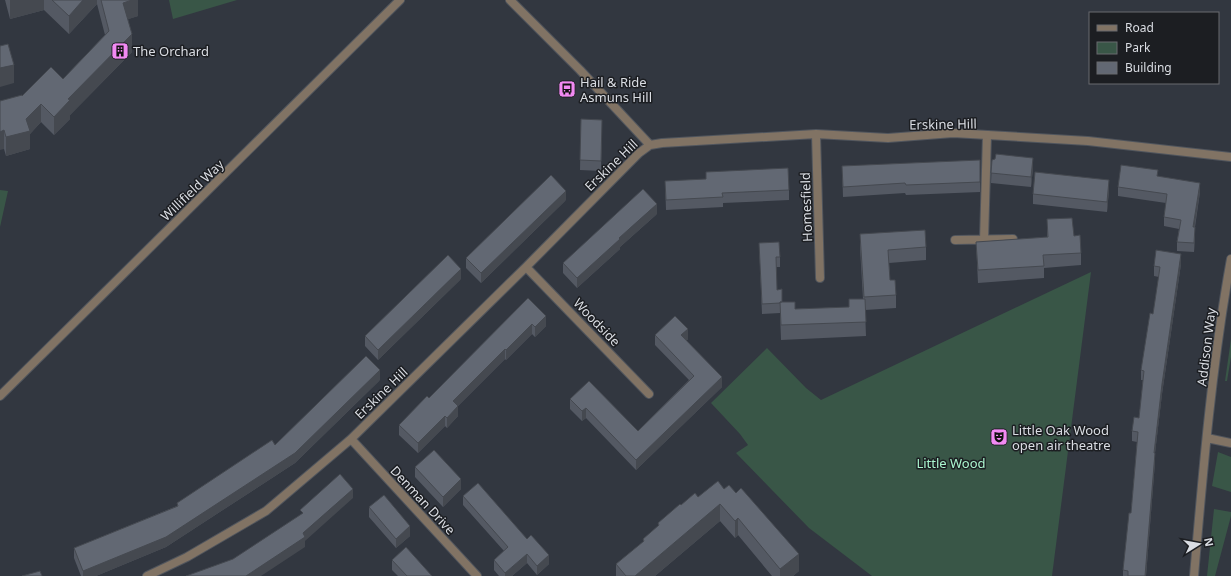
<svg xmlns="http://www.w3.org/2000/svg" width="1231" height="576" font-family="'Noto Sans',sans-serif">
<rect width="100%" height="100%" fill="#323740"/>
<!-- green -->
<path fill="#395647" d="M169,0H237L173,19Z
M0,190L8,191L0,227Z
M1091,272L1052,576H872L809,528L736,453L748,445L740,434L711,403L767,348L806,388L821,400Z
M1231,339V357L1227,381H1225Z
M1218,452L1231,457V492L1212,486Z
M1214,509L1231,512V516L1215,576H1207Z"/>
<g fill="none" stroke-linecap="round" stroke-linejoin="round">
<!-- service casing -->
<g stroke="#50555d" stroke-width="10">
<path id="service" d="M955,240L1013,239
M984,240L987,135"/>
</g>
<!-- minor casing -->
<g stroke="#50555d" stroke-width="10">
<path id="minor" d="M510,0L580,70L650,145
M816,134L820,278
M526,267L649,394
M0,396L400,0
M1207,438L1231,443
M351,439L477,576
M147,576L187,557L266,511L351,439L526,267L639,153L650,145L662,143L816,134L888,138L953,133L1088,141L1231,157
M1194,576C1203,470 1212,363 1231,259"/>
</g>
<!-- service -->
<use href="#service" stroke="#817364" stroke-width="8"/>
<!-- minor -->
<use href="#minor" stroke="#817364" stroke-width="8"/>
</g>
<!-- wall -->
<path fill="#545963" d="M5,0H138V16L128,19L132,52L70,115V119L54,135L41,122L30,134V149L6,156L4,149L0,101L22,96L63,79L105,35L97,4L69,34L44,10L10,19Z
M581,119L602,120L601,171L580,170Z
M980,160V192L906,195L905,193L843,197L842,166Z
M992,160L1033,168L1031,187L991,183Z
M1158,176L1200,192L1195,227V236L1194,252L1177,251V242L1179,229L1164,226V217L1166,203L1118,196V187Z
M665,181L789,190V200L723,203V207L666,210Z
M1109,190L1107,212L1033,204V194Z
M566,200L481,283L466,268V258Z
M657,214L620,247V249L577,288L563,273V263Z
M1047,219L1074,236L1081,253V265L1044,268V278L978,283L976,242L1047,237Z
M860,234L926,247V260L889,263L890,280L896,295V308L865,310L866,336L781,340L780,313L762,314L759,243L780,257V267H776L777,290L782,302L795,309L849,307V299H863L860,248Z
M1181,264L1162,394L1155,453V462L1146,576H1123V570L1131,513L1137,442L1132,441V431L1139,418L1143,380H1141V370L1153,314L1159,277L1154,276V266Z
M461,279L378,360L365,346V336Z
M528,298L546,326L535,337L532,334L506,360L505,359L458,406V416L447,428L445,426L418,453L399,435V425L429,398Z
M655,335L688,339L686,341L722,387L636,470L586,418L582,421L570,409V399L638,431L689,380L655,345Z
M380,380L295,463L166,547L96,576H81L74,558V548L177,506V503L275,445Z
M415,467L461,489L443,507L415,477Z
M724,489L799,571L793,576H772L738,535L735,538L720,521L655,576H616V564L643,542V539L658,527V523L681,505L698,497Z
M463,496L549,564L537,575L527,563L512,576H499L494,570V560L504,551L463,505Z
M369,507L410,536L396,548L369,517Z
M392,560L432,576H398L392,570Z"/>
<!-- shaded-wall -->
<path fill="#454950" d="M10,0H44V10L10,19Z
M83,0H97V4L69,34V16Z
M132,0H138V16L123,21V3Z
M132,34V52L70,115V119L54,135V117L68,99Z
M14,65V83L0,87V68Z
M41,104V122L30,134V149L6,156V137L26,119Z
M4,130V149L0,150V132Z
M1033,158V168L1031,187V177Z
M1109,180V190L1107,212V202Z
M1200,183V192L1193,236V227Z
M566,191V200L481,283V273Z
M657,204V214L620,247V249L577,288V278L619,238Z
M1195,227V236L1194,252V243Z
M1181,254V264L1162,394L1155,453V462L1146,576H1145L1154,453L1162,384Z
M461,269V279L378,360V350Z
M546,316V326L535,337V327Z
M532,324V334L506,360V350Z
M688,329V339L681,345V335Z
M505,349V359L453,411V401Z
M380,370V380L295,463L166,547L96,576H83V571L166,537Z
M722,377V387L636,470V460Z
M458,406V416L447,428V418Z
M586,408V418L582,421V411Z
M445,416V426L418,453V443Z
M461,479V489L443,507V497Z
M353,489V498L305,541V547L261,576H246L303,533Z
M720,504V521L655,576H635Z
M738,518V535L735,538V521Z
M410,526V536L396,548V539Z
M527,554V563L512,576H505V573Z
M799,554V571L793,576H780V569Z
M549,555V564L537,575V566Z"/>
<!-- building -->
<path fill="#626873" stroke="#454950" d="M52,0H83L69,16Z
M101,0H132L123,3L132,34L68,99L70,100L54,117L41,104L26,119L30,131L6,137L4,130L0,132V101L22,95V96L51,67L63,79L109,31Z
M8,44L14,65L0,68V46Z
M581,119L602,120L601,161L580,160Z
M996,154L1033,158L1031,177L991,173L992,160L995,159Z
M980,160V182L906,185L905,183L843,187L842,166Z
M1121,165L1158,170L1157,176L1200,183L1193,227H1195L1194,243L1177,242L1181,220L1164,217L1167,194L1118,187Z
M788,168L789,190L722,193L723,197L666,200L665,181L706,179V172Z
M1035,172L1109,180L1107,202L1033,194Z
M551,175L566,191L481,273L466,258Z
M643,189L657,204L619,238L620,239L577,278L563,263Z
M1072,218L1074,236L1080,235L1081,253L1043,255L1044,266L978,270L976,242L1048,237L1047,219Z
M925,230L926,247L888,250L890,280H895L896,295L864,297L860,234Z
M779,242L780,257H776L777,290L782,289V302H780V303L762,304L759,243Z
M1156,250L1181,254L1162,384L1154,453H1155L1145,576H1128V571L1123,570L1129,513H1131L1138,432L1132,431L1134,417L1139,418L1144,371L1141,370L1150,313L1153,314L1160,267L1154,266Z
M448,255L461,269L378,350L365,336Z
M528,298L546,316L535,327L532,324L506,350L505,349L453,401L458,406L447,418L445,416L418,443L399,425L427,396L429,398Z
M849,299H865L866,322L781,325L780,302H795V309L849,307Z
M675,316L688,329L681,335L722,377L636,460L586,408L582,411L570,399L589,381L638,431L694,376L655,335Z
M366,356L380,370L295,453L166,537L83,571L74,548L178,506L177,503L272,440L275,445Z
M434,450L461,479L443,497L415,467Z
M340,474L353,489L303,533L305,537L246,576H186L233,559L303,513L300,510Z
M718,481L724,489L729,485L736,493L741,488L799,554L780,569L738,518L735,521L720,504L635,576H626L616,564L644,541L643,539L659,525L658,523L680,504L681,505L695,493L698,497Z
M478,483L527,539L531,535L549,555L537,566L527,554L505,573L494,560L508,547L463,496Z
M384,495L410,526L396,539L369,507Z
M406,547L432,576H407L392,560Z
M40,571L42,576H22Z"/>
<!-- icons -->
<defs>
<g id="building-square" transform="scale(0.9)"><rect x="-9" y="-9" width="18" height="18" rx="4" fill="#f28af3" stroke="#1c1e22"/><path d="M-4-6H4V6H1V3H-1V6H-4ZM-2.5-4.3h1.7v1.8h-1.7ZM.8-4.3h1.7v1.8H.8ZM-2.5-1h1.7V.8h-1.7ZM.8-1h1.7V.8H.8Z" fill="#111"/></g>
<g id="bus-square" transform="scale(0.9)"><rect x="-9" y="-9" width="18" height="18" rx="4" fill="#f28af3" stroke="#1c1e22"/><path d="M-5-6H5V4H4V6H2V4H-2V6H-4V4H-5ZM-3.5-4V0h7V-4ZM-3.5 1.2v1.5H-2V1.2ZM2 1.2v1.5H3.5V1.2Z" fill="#111"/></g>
<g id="theatre-square" transform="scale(0.9)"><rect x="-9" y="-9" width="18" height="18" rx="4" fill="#f28af3" stroke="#1c1e22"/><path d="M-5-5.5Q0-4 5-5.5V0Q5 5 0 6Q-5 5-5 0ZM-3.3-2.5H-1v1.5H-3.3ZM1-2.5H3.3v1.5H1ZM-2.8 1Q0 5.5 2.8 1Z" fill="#111"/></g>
</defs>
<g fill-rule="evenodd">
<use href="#building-square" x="120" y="51"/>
<use href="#bus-square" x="567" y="89"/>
<use href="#theatre-square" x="999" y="437"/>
</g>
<g text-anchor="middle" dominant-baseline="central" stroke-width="3" stroke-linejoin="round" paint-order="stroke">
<!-- poi labels -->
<g font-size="13" fill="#dadde3" stroke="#1c1e22" text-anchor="start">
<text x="133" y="51">The Orchard</text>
<text x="580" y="82">Hail &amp; Ride<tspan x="580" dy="15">Asmuns Hill</tspan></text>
<text x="1012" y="430">Little Oak Wood<tspan x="1012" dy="15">open air theatre</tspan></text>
</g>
<!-- street labels -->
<g font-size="13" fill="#dadde3" stroke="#1c1e22">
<text transform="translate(943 124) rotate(-1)">Erskine Hill</text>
<text transform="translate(611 165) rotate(-44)">Erskine Hill</text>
<text transform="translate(192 190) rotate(-44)">Willifield Way</text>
<text transform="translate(806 207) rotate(-92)">Homesfield</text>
<text transform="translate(597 322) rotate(46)">Woodside</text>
<text transform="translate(1206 347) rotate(-83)">Addison Way</text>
<text transform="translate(381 393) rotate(-44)">Erskine Hill</text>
<text transform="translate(423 500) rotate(47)">Denman Drive</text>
</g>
<!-- park labels -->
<g font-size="13" fill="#aaf6cf" stroke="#1c1e22">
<text x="951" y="463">Little Wood</text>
</g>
</g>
<!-- legend -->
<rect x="1089" y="12" width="130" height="72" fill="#1c1e22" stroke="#686a6f"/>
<rect x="1097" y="25" width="20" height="6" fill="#817364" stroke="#686a6f"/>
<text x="1125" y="32" font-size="12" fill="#dadde3">Road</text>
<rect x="1097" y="42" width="20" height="12" fill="#395647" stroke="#686a6f"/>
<text x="1125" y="52" font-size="12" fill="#dadde3">Park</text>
<rect x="1097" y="62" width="20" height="12" fill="#626873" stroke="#686a6f"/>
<text x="1125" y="72" font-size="12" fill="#dadde3">Building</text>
<!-- north arrow -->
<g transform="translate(1199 544) rotate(79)" stroke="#1c1e22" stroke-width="3" paint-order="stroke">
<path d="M0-3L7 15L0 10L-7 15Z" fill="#dadde3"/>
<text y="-6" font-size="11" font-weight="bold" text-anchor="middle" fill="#dadde3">N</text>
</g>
</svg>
